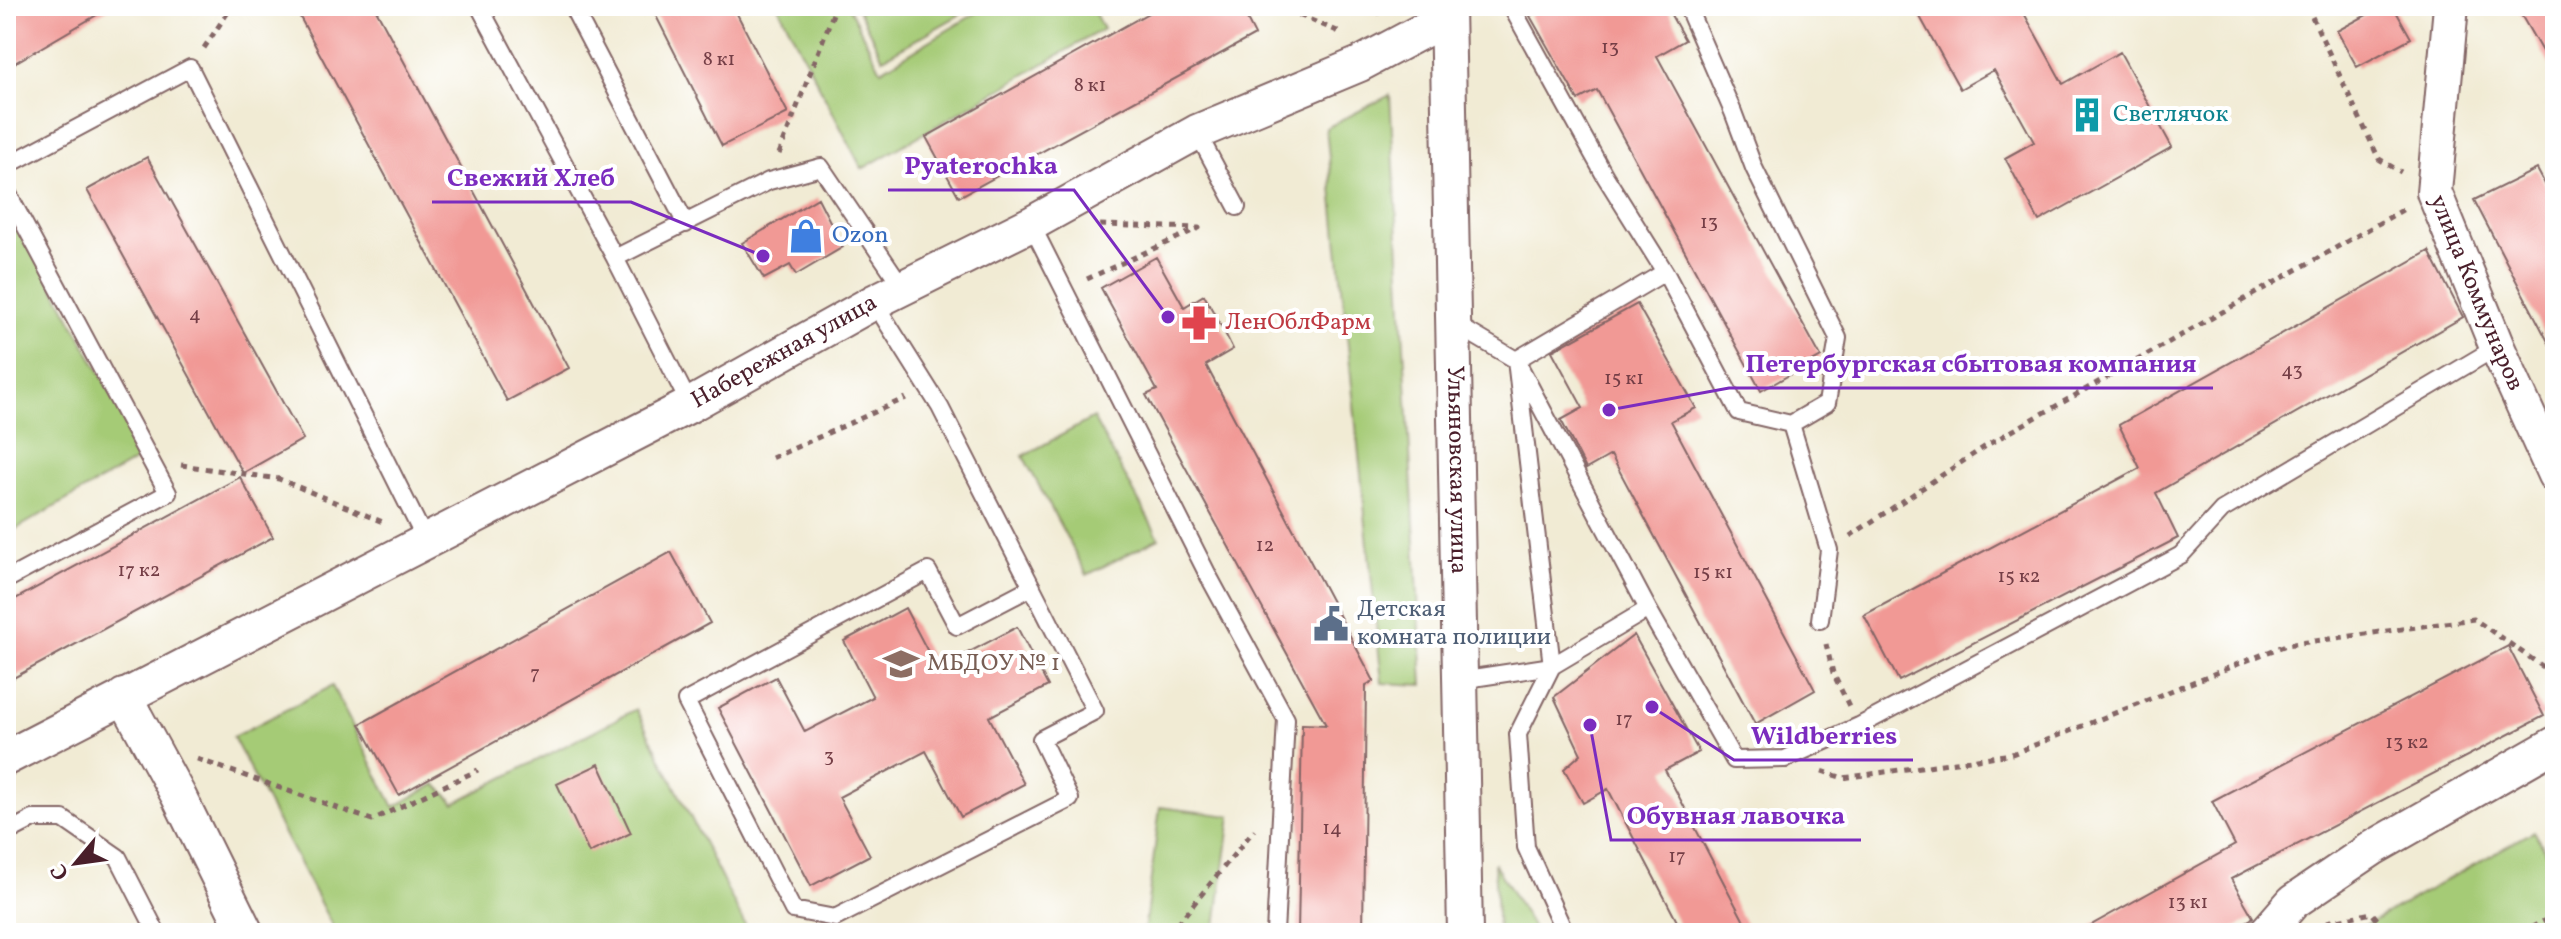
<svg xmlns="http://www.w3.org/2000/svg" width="2561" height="939" font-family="Vollkorn,serif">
<rect width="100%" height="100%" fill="#fff"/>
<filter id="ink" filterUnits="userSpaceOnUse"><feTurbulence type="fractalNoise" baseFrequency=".0125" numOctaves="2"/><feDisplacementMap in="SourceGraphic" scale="16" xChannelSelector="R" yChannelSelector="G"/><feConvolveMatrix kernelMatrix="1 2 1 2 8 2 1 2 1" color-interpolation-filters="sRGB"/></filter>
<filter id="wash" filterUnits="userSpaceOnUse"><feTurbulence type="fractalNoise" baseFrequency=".006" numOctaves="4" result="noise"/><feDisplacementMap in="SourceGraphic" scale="32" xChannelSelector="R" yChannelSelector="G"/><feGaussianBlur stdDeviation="1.8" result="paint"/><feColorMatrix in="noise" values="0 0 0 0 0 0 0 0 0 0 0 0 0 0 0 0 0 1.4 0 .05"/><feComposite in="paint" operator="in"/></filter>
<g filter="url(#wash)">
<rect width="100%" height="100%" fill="#f1ebd4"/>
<!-- green -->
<path fill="#a5cb76" stroke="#787550" stroke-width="2" d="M778,6H848L881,70L988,6H1091L1103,29L862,169Z
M856,6H975L883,58Z
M1390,95L1423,685L1382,683L1326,128Z
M6,200L145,455L16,529L6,512Z
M1093,418L1159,538L1087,575L1023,456Z
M332,686L394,807L436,784L455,803L636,709L749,933H336L233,737Z
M1160,807L1231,816L1215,933H1144Z
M2534,831L2555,869V933H2361L2359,929Z
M1494,863L1536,933H1498Z"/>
<g id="blocks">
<!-- building -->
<path fill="#f19995" d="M6,6H112L6,68Z
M294,6H374L569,368L507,401Z
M651,6H733L788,113L722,146Z
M1161,6H1240L1255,35L959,197L926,137Z
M1548,6H1666L1685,40L1657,56L1821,357L1761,391L1597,90L1578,100L1530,16Z
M1914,6H2020L2063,84L2120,52L2172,147L2039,221L2005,158L2034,142L1994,70L1960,89Z
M2383,6H2393L2411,38L2357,67L2337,31Z
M2516,6H2555V74Z
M147,157L303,439L243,473L87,190Z
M2537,169L2555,203V355L2474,200Z
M818,198L843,247L796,275L790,265L764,279L742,243Z
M2429,251L2463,317L2156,493L2178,538L1899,681L1864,615L2140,468L2119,425Z
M1156,257L1184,307L1204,295L1227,337L1233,349L1206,365L1374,681L1366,685L1363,933H1298L1302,724L1326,725L1146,395L1157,390L1101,288Z
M1637,304L1696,408L1671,421L1815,690L1755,724L1611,455L1586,469L1561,420L1583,408L1552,351Z
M240,477L273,537L6,682V604Z
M671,552L710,623L399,795L360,724Z
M905,608L937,669L1017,627L1048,686L989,717L1024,784L961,817L926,751L839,797L870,855L811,886L718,708L776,677L805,732L873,697L844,641Z
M1634,635L1699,752L1665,770L1750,933H1683L1608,789L1583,803L1564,769L1581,754L1554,697Z
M2508,646L2544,716L2231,879L2253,917L2251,919L2227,933H2077L2235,845L2212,801Z
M599,764L631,833L589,853L557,784Z"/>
</g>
</g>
<g filter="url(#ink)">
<use href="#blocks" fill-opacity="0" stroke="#846666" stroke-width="2"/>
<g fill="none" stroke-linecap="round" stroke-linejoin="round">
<!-- lane casing -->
<g stroke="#846666" stroke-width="20">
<path id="lane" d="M479,6L615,258
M572,6L686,224
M1511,6L1605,176L1665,272L1516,360L1648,609L1552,666L1518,734L1526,847L1565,933
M1687,6L1733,112L1754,168L1838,338L1827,403L1791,424
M1197,132L1237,207
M6,166L190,68L426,541
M6,190L168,493L6,580
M1031,224L1209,577L1286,719L1275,933
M1665,272L1739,412L1791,424L1829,550L1820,620
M874,302L940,407L1095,711L1041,739L1070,799L835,918L793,910L686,701L928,571L957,626L1032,587
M1455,324L1516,360L1552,666L1460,680
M690,405L615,258L769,181L821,167L903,288
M1648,609L1734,760L1785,759L1859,726L2181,555L2222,510L2497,347
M6,833L33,819H63L118,857L157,933"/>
</g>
<!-- street casing -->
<g stroke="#846666" stroke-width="38">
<g id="street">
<path id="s1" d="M1447,6L1465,933"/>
<path id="s2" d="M2451,6L2434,192L2497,347L2555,475"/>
<path d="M124,696L178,795L246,933"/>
<path id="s3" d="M6,758L690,405L874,302L1031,224L1197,132L1360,64L1447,18"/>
<path d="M2266,933L2293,902L2373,848L2555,744"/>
</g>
</g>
<!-- path -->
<path stroke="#846666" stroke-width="5" stroke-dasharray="6 6" stroke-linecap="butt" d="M1277,6L1342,33
M2307,6L2379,159L2401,172
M1377,14L1385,6
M204,48L232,6
M779,154L836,6
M1087,279L1199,228L1100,225
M772,458L906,398
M181,465L279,479L385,523
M1850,536L1989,444L2406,208
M1826,644L1833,673L1849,706
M197,759L372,820L478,770
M1822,771L1843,778L2012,754L2286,645L2474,619L2555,675
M2327,922L2372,913L2388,933
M1170,933L1254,830
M2521,933L2555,915"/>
<!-- lane -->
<use href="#lane" stroke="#fff" stroke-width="16"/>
<!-- street -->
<use href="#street" stroke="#fff" stroke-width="34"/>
</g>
</g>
<!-- icons -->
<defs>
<g id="building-bare" transform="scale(2.76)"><path d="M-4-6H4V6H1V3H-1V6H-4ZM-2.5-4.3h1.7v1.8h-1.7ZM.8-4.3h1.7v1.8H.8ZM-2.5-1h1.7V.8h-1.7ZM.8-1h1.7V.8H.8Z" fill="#0f9aa8" stroke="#fff" stroke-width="2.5" paint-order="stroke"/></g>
<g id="shop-bare" transform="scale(2.76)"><path d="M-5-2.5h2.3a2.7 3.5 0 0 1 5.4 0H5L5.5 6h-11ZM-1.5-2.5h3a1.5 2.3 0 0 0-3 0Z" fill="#3f7fe0" stroke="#fff" stroke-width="2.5" paint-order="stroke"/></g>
<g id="pharmacy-bare" transform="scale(2.76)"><path d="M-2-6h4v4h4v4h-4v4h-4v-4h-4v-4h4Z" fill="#e0444e" stroke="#fff" stroke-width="2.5" paint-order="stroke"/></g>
<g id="civic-bare" transform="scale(2.76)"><path d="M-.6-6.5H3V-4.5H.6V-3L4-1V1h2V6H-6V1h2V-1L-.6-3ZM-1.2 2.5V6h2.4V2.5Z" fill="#5c6f8a" stroke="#fff" stroke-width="2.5" paint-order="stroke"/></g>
<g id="school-bare" transform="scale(2.76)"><path d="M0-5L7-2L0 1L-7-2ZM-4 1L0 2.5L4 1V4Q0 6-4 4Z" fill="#8d6e63" stroke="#fff" stroke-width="2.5" paint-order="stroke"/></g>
</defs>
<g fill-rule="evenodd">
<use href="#building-bare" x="2087" y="115"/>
<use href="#shop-bare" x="806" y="236"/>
<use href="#pharmacy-bare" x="1199" y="323"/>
<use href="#civic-bare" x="1331" y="624"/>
<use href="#school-bare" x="901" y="664"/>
</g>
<g text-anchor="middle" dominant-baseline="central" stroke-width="8" stroke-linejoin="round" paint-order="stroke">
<!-- number labels -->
<g font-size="20" fill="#743e46">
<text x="1610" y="48">13</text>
<text x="719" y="60">8 к1</text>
<text x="1090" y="86">8 к1</text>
<text x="1709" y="223">13</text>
<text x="195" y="315">4</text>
<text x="2292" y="371">43</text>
<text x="1624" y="379">15 к1</text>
<text x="1265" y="546">12</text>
<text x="139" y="571">17 к2</text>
<text x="1713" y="573">15 к1</text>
<text x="2019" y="577">15 к2</text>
<text x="535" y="674">7</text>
<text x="1624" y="720">17</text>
<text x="2407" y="743">13 к2</text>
<text x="829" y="757">3</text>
<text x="1332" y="829">14</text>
<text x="1677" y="857">17</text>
<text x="2188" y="903">13 к1</text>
</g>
<!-- culture labels -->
<g font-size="24" fill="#0d838f" stroke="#fff" text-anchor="start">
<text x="2113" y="115">Светлячок</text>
</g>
<!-- shop labels -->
<g font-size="24" fill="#366cbe" stroke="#fff" text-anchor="start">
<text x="832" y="236">Ozon</text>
</g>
<!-- street labels -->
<g font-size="24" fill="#4a1f2b" stroke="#fff">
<text stroke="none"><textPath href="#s2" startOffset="296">улица Коммунаров</textPath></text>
<text stroke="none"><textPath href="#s3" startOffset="878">Набережная улица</textPath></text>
<text stroke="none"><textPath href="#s1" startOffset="464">Ульяновская улица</textPath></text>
</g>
<!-- health labels -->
<g font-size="24" fill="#be3a42" stroke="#fff" text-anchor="start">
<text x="1225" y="323">ЛенОблФарм</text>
</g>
<!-- service labels -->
<g font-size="24" fill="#4e5e75" stroke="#fff" text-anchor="start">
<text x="1357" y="610">Детская<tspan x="1357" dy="28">комната полиции</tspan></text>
</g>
<!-- education labels -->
<g font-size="24" fill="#785e54" stroke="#fff" text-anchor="start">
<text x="927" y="664">МБДОУ № 1</text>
</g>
</g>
<!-- callouts -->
<path fill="none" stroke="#7b2cbf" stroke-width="3" d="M1168 317L1074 190H888M763 256L631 202H432M1609 410L1729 388H2213M1652 707L1734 760H1913M1590 725L1611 840H1861"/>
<g fill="#7b2cbf" stroke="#fff" stroke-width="3">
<circle cx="1168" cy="317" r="8"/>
<circle cx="763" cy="256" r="8"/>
<circle cx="1609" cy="410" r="8"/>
<circle cx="1652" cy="707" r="8"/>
<circle cx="1590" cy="725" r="8"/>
</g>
<g font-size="26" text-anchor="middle" font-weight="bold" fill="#7b2cbf" stroke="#fff" stroke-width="8" stroke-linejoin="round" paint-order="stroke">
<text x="981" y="174">Pyaterochka</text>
<text x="531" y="186">Свежий Хлеб</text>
<text x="1971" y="372">Петербургская сбытовая компания</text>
<text x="1824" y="744">Wildberries</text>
<text x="1736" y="824">Обувная лавочка</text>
</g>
<!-- margin -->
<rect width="2561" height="939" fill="none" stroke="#fff" stroke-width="32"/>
<!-- north arrow -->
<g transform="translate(76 863) rotate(241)" stroke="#ffffff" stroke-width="6" paint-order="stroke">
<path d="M0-6L14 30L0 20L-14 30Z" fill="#4a1f2b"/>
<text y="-12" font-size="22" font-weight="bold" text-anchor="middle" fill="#4a1f2b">С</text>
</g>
</svg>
